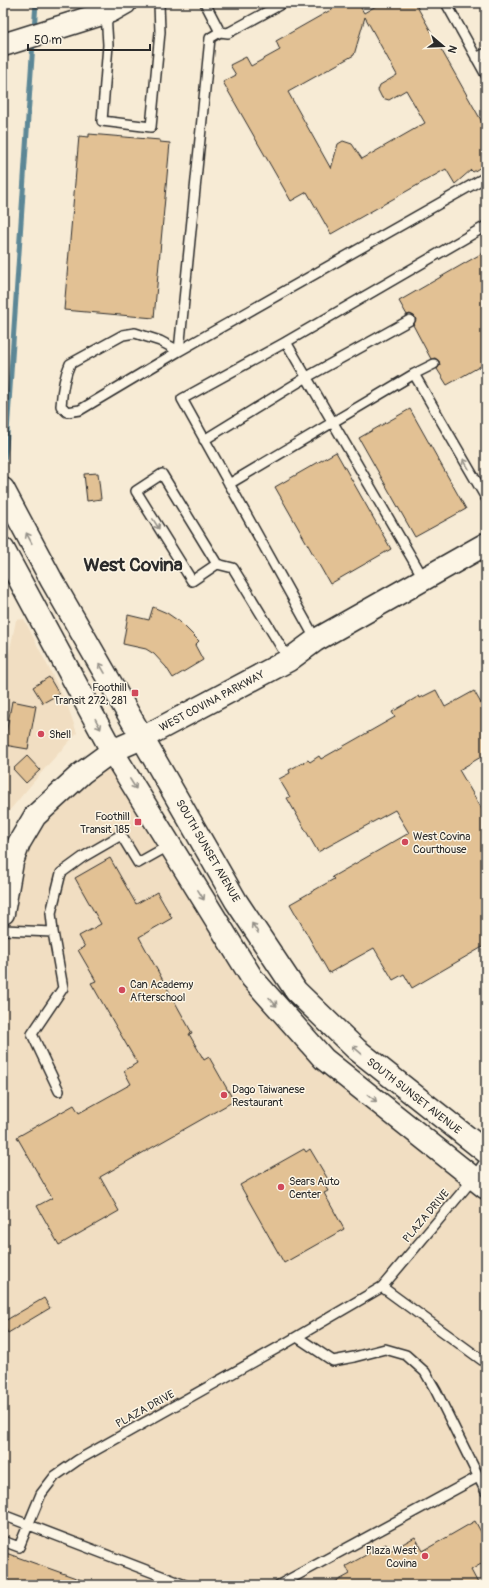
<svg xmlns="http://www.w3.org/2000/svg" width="489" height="1588" font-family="Pangolin,sans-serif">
<rect width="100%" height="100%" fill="#f7ebd5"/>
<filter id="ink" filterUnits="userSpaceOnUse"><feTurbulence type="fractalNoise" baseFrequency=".025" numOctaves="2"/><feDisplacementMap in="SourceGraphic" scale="8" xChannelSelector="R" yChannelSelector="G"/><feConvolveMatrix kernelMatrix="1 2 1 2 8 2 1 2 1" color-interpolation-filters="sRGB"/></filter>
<g filter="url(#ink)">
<!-- built -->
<path fill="#f1dec2" d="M24,619L67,704L77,733L47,766L3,818V684L16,620Z
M112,751L252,978L324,1059L486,1188V1585H3V913L19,843Z"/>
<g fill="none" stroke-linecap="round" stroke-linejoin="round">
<!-- stream -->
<path stroke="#5c8796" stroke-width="5" d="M34,30L36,3
M3,466L6,448L33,42"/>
</g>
<!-- building -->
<path fill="#e2c194" stroke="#2b2b2b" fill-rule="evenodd" d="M343,3H358L364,13L381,3H415L486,129V164L473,172L471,170L455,184L446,169L331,234L307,192L291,201L223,82L236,75L230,65L246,57L251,66L280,50L276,41ZM365,17L397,75L380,85L378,90L382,98L389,100L406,90L425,123L362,159L352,144L343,141L338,144L331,169L288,92L354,55Z
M89,134L160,140V142L170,143L154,318L64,310L79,136L89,137Z
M486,251V363L447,385L437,369L440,365L439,361L435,358L431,359L413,325L416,320L415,317L410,314L407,315L399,301Z
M410,409L466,509L415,537L359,438Z
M336,452L391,549L330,584L275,487Z
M98,473L101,499L87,501L84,474Z
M153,607L167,613L180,622L199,641L195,645L203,660L173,678L166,667L154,654L146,649L123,644L128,615L149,620Z
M49,677L59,694L43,703L33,687Z
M436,690L445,707L474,691L486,712V754L459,770L486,816V945L412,988L404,974L393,980L374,948L329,973L290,904L334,879L332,877L409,833L395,810L318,852L287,798L290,797L279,779L290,773L289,770L308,760L310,762L319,756L321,759L395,717L392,712L419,696L420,698Z
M12,701L36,706L28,749L4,745Z
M27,756L40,770L26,783L13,769Z
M110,858L136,904L157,892L172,918L139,937L192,1033L189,1034L204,1060L209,1057L234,1101L100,1177L119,1211L59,1245L37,1206L52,1198L17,1137L74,1105L79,1113L131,1084L124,1071L137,1063L91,983L96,981L78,950L85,947L79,936L101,924L75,878Z
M304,1149L306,1152L310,1149L329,1181L324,1184L328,1191L324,1193L344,1229L284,1263L240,1185Z
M44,1298L50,1308L8,1333L3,1324V1322Z
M475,1521L486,1541V1561L471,1570L479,1585H330L350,1574L346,1566L386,1544L390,1551L415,1537L423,1551Z
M3,1552L90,1583V1585H3Z"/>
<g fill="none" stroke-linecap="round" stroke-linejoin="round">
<!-- service casing -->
<g stroke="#2b2b2b" stroke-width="12">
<path id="service" d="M205,3L220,32L210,38L179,351L486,177
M446,3L486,75
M106,13L108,45L102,121L151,127L160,32L159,3
M220,32L228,33L283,3
M476,58L486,53
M135,333L160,341L179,351L80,410L67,412L61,406C62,392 64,377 70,364L123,335Z
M286,342L486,226
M414,374L486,498
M204,440L307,377L410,320
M229,484L414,374L434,364
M217,564L192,581L136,491L162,474L217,564L233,568L289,660
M316,640L182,399L286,342L424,579
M3,930L53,932L51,913L61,873L83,857L121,835L138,863L170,845
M53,932L63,988L32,1034L59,1091
M382,1287L486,1363
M297,1337L333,1361L354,1357L385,1349L406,1355L425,1372L436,1391L486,1492
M3,1515L185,1585
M3,1541L19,1547L41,1494L55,1476L78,1460L281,1346L382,1287L473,1179L486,1160
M279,1585L478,1477"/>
</g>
<!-- tertiary casing -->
<g stroke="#2b2b2b" stroke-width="25">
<path id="tertiary" d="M3,45L111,11L125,3
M3,913L12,862L19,843L35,816L82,773L112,751L142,738L289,660L316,640L486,544"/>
</g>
<!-- primary casing -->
<g stroke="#2b2b2b" stroke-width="25">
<path id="primary" d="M3,489L52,581L236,901L296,991L356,1049L486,1152
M3,549L112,751L252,978L324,1059L486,1188"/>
</g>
<!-- service -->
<use href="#service" stroke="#fcf5e5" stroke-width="9"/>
<!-- tertiary -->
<use href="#tertiary" stroke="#fcf5e5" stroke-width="22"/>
<!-- primary -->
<use href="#primary" stroke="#fcf5e5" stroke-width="22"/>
</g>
<!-- one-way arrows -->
<defs><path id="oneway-shaft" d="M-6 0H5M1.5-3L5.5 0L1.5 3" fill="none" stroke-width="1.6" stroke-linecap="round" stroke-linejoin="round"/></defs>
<g stroke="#949088">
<use href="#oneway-shaft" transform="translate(466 464) rotate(-120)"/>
<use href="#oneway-shaft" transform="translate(156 524) rotate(58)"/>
<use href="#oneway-shaft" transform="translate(29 538) rotate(-118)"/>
<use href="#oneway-shaft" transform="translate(102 668) rotate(-120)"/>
<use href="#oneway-shaft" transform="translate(98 724) rotate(62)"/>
<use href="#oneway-shaft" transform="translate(133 784) rotate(58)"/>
<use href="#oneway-shaft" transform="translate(201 895) rotate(58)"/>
<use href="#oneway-shaft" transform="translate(255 928) rotate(-123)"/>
<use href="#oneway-shaft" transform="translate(273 1002) rotate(48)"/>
<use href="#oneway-shaft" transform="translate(357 1050) rotate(-139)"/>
<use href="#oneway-shaft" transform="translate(372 1098) rotate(39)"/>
</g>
</g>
<!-- markers -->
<g fill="#d1495b" stroke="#fcf5e5" stroke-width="1.5">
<rect x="131" y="689" width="8" height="8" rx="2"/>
<circle cx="41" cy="734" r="4"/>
<rect x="134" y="818" width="8" height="8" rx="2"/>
<circle cx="405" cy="842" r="4"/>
<circle cx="122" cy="990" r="4"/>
<circle cx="224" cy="1095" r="4"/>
<circle cx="281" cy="1187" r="4"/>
<circle cx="425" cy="1556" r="4"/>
</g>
<g text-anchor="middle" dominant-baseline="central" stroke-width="3" stroke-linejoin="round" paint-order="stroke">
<!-- poi labels -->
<g font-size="11" fill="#2b2b2b" stroke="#fcf5e5" text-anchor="start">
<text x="127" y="687" text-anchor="end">Foothill<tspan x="127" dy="13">Transit 272, 281</tspan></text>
<text x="49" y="734">Shell</text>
<text x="130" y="816" text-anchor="end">Foothill<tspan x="130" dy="13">Transit 185</tspan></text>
<text x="413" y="836">West Covina<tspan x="413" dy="13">Courthouse</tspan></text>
<text x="130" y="984">Can Academy<tspan x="130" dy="13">Afterschool</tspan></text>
<text x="232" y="1089">Dago Taiwanese<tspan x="232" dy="13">Restaurant</tspan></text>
<text x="289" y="1181">Sears Auto<tspan x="289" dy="13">Center</tspan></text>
<text x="417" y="1550" text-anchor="end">Plaza West<tspan x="417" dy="13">Covina</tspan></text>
</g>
<!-- street labels -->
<g font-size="11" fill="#2b2b2b" stroke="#fcf5e5">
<text transform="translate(212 701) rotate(-28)">WEST COVINA PARKWAY</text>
<text transform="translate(208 851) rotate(60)">SOUTH SUNSET AVENUE</text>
<text transform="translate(414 1096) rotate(38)">SOUTH SUNSET AVENUE</text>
<text transform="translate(426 1216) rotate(-50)">PLAZA DRIVE</text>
<text transform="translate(145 1409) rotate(-29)">PLAZA DRIVE</text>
</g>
<!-- town labels -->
<g font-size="19" font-weight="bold" fill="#2b2b2b" stroke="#fcf5e5">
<text x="133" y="565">West Covina</text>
</g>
</g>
<!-- margin -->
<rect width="489" height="1588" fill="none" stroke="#fcf5e5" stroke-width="16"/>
<rect x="8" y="8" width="473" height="1572" fill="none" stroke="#2b2b2b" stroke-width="1.5" filter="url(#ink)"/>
<!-- north arrow -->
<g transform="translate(443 46) rotate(109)" stroke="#fcf5e5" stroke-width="3" paint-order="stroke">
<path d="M0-3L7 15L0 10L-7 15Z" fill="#2b2b2b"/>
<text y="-6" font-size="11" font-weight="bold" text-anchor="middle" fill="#2b2b2b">N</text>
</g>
<!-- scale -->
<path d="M28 44v6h122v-6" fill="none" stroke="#2b2b2b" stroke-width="2"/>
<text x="34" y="44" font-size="12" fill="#2b2b2b" stroke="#fcf5e5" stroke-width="3" paint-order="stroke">50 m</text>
</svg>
